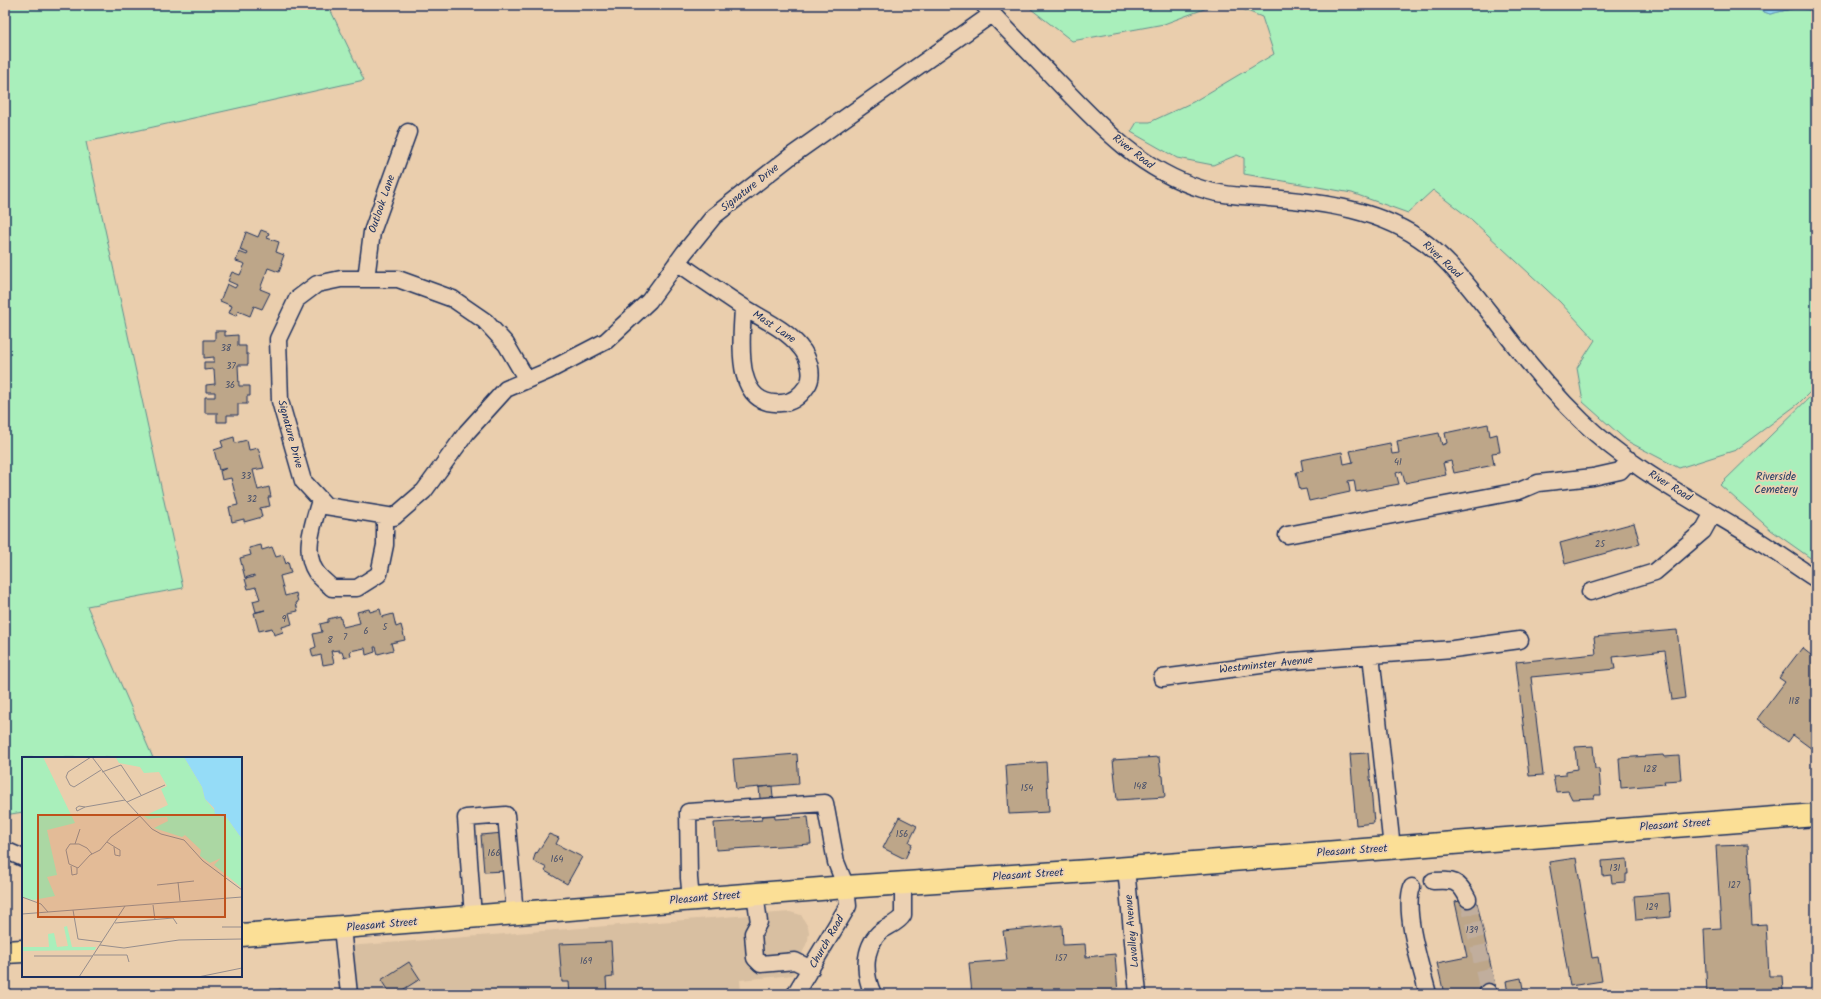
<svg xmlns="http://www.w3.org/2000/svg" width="1821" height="999" font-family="Kalam,sans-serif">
<rect width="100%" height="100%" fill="#eacead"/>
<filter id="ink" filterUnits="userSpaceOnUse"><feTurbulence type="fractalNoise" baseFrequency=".025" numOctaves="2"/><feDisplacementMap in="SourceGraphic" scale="8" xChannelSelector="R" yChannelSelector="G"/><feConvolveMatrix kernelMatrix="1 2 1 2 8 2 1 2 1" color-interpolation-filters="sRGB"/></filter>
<g filter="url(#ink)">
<!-- built -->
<path fill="#d8bfa1" d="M790,912L801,915L808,927L809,932L808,940L793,975L740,980L741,994H355L348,946Z"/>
<!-- green -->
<path fill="#a9efbb" stroke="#628f8c" d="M5,5H328L364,80L86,142L183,588L87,606L153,758H23V812L5,815Z
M1039,5H1215L1164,24L1072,41L1031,9Z
M1232,5H1745L1770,14L1799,7L1816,12V386L1798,404L1736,450L1679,468L1627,441L1583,402L1577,368L1595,340L1560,302L1472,220L1433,190L1408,213L1352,193L1244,174V158L1237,155L1213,165L1177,158L1131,132L1137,122H1150L1193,102L1274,54L1262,17Z
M1816,391V562L1771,530L1720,485Z"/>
<!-- water -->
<path fill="#95dcf7" stroke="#6497ba" d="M1745,5H1816V12L1799,7L1770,14Z"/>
<!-- building -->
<path fill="#bda689" stroke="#1b2f5e" d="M261,230L269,233L267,238L279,242L276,252L284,255L281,263L282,264L279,272L268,268L260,289L270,293L262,309L254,306L250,316L238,311L236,316L229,313L232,306L220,301L227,284L235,288L237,285L228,281L232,272L240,275L245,264L236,261L239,252L247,255L248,253L240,250L246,232L258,237Z
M215,331H225V336L238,335V346H246V354H248V365H238L239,386H250V396H247V404H238V415H227V422H217V413H205V397H215V392H206V385L215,384L214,369L204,370V362H214V357L204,358V340H215Z
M1488,424L1490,436L1497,434L1500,452L1492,453L1494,465L1454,473L1451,461L1443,463L1446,475L1405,483L1402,471L1396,473L1399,484L1356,492L1354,480L1348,481L1350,492L1309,501L1306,489L1300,490L1296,472L1303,471L1301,460L1342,452L1344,464L1353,462L1350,451L1390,443L1392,454L1399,453L1397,441L1439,433L1442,445L1447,443L1445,433Z
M234,437L235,443L247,440L249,450L258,448L264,468L253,470L258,490L269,487L271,497H268L270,506L260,508L262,517L244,522V519L232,522L229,507L238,505L231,478L222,480L220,471L227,468L219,470L214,450L223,447L221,441Z
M1634,523L1640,544L1565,564L1560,543Z
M261,545L262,550L272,547L276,557L283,555L286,564L288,562L291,573L280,576L285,596L296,593L298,602L296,603L298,611L289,613L292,624L282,627L283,632L274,635L272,628L259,631L254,613L265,610L256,612L253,601L260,599L256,587L248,589L245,579L254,577V575L245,578L240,558L251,555L249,548Z
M369,609L370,612L380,609L382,617L393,614L396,627L401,625L405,640L391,643L393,650L378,654L376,647H374L375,652L366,655L365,648L350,651L351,656L344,658L342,652H339V650L331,651L334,663L323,665L321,655L313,657L311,649L316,647L313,634L322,632L320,624L328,622V619L340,616L343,627L360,623L357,612Z
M1677,630L1685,698L1672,700L1665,651L1613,657L1615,669L1531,677L1543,775L1529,776L1516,662L1596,654L1594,637Z
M1802,648L1816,659V752L1793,735L1788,742L1757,719L1785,682L1779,678Z
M1593,746L1595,769H1599L1601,795H1595L1594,798L1572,799L1568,791L1556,792L1553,776L1566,775V771L1577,769L1575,747Z
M1368,753L1374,823L1356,825L1350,754Z
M797,754L799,784L736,789L733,759Z
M1663,755L1664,757L1679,756L1681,780L1664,781L1665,784L1621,788L1619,758Z
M1159,757L1161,775L1163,776L1165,797L1117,800L1113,760Z
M1046,762L1049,812L1009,814L1006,765Z
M772,786L775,819L808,817L811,844L716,850L714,823L762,820L759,787Z
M899,817L917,826L909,842L912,844L905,859L883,848Z
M503,833L506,871L484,872L481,835Z
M549,834L559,838L556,844L582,857L567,884L545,871L547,868L533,861L536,852L537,853Z
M1748,845L1752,925L1766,924L1769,976H1782L1783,991H1770V994H1707L1704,929L1721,928L1716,846Z
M1576,858L1592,958L1598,957L1602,981L1570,986L1549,862Z
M1627,859L1628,874H1626V882L1612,883L1611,875L1603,876L1602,861Z
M1669,893L1671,917L1636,920L1634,896Z
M1476,898L1496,990L1477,994H1474V991L1459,994H1444L1437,963L1467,957L1455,902Z
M1062,925L1063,945L1085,944L1086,957L1115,954L1118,994H972L969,963L1007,960L1003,931Z
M611,942L613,977L606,978L607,994H570L569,982H562L559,944Z
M409,962L420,979L396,994H390L381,980Z
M1521,978L1524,994H1508L1506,981Z
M281,989L282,994H254Z"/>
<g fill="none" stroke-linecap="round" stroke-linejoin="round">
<!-- minor-tunnel -->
<path stroke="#c1ae9d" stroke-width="16" stroke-dasharray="16 8" stroke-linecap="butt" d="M1468,899L1488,992"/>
<!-- minor casing -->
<g stroke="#1b2f5e" stroke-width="19">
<path id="minor" d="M984,5C1007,30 1030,53 1053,77C1097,123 1139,170 1202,189C1224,196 1246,196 1269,198C1323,202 1383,210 1427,244C1455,266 1475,295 1497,322C1523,357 1551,391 1582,421C1631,469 1693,500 1751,536C1773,549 1794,565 1816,579
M677,262C698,277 719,291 740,305C760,318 785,328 800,347C808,356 815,375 807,386C801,395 793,403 781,403C732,407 742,338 743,307
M366,279L372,232L408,132
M527,380L506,344L485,321L453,299L398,279H341L317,284L297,299L278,339L280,401L303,481L326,506L394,517L424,491L467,432L506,389L548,371L606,341L649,301L684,253L714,216L791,156L992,14
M320,500C314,522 302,551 316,572C320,578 327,583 332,588H357L379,574L385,545V516
M1287,535L1519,491L1538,483L1593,477L1620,471L1630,460
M1590,592L1655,572L1703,531L1713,513
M1371,655L1392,848
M1162,678L1292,661L1453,649L1520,640
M5,850L23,858
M1126,868L1138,994
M1433,881C1453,880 1459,880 1468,899
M1412,887C1403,912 1421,967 1428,994
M755,894L759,922L753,933L755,958L761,964L795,961L811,969
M691,900L689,878L688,812L825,803L836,862L846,887L848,906L795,994
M473,917L466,818L506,815L515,914
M342,928L349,994
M1488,992L1489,994
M873,994C864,975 863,949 879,933C886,926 898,924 903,915V883"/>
</g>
<!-- highway casing -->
<g stroke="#1b2f5e" stroke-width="25">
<path id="highway" d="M241,935L846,887L1089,871L1816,815
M5,952L23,951"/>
</g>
<!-- minor -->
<use href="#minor" stroke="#ecd1b3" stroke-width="16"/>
<!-- highway -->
<use href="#highway" stroke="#fbdf96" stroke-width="22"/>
</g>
</g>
<g text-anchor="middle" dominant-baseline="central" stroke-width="3.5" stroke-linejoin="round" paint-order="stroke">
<!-- number labels -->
<g font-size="9" fill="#444d69">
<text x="226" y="348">38</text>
<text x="231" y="366">37</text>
<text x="230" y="385">36</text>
<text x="1398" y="462">41</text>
<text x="246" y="476">33</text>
<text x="252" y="499">32</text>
<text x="1600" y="544">25</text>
<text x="284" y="619">9</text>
<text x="385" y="627">5</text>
<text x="366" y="631">6</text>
<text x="345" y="637">7</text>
<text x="330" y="640">8</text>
<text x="1794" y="701">118</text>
<text x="1650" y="769">128</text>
<text x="1140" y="786">148</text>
<text x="1027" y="788">154</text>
<text x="902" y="834">156</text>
<text x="494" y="853">166</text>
<text x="557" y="859">164</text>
<text x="1615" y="868">131</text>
<text x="1734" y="885">127</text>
<text x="1652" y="907">129</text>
<text x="1472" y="930">139</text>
<text x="1061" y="958">157</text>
<text x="586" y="961">169</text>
</g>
<!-- street labels -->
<g font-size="11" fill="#1b2f5e" stroke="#ecd1b3">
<text transform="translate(1133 152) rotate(38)">River Road</text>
<text transform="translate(750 188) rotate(-38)">Signature Drive</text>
<text transform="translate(382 204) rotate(-71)">Outlook Lane</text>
<text transform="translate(1442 260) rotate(43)">River Road</text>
<text transform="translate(774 327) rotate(34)">Mast Lane</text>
<text transform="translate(290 434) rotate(75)">Signature Drive</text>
<text transform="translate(1670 486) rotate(32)">River Road</text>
<text transform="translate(1266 665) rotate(-6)">Westminster Avenue</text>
<text transform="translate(1675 825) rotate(-4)">Pleasant Street</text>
<text transform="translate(1352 851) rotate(-4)">Pleasant Street</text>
<text transform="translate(1028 875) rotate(-4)">Pleasant Street</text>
<text transform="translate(705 898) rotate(-5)">Pleasant Street</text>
<text transform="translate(382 925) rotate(-5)">Pleasant Street</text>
<text transform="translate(1132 931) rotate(-95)">Lavalley Avenue</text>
<text transform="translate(827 942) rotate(-60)">Church Road</text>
</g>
<!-- park labels -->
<g font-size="11" fill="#294267" stroke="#ecd1b3">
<text x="1776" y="477">Riverside<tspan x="1776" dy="13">Cemetery</tspan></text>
</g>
</g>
<!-- overview -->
<g transform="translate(22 757)">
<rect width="220" height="220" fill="#eacead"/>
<path d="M0,0H21L53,66L25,73L35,118L25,120L33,139L11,143L0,140ZM91,0H162L180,30L183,42L197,59L205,61L220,82V131L192,108L199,101L188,106L178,99L179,93L163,78L160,80L132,71L146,64L145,60L126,62L122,59L146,48L139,32L145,29L137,15L122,16L118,10L97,6L94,1ZM45,169L50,190H74L73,193L0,194V190H27L26,177L32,176L35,190L46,189L42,170Z" fill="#a9efbb"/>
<path d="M162,0H219L220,82L205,61L193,57L192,51L183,42L180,30Z" fill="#95dcf7"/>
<path fill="none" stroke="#978e8d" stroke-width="1" d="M69,0L46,15L44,20L48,28L52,30L79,13M70,0L103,43L130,72L139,77L162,83L181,104L220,133M80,15L99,8L119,38M105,45L143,28M57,49L63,50L55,54L54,51ZM63,50L103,43M85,85L96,92L98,93V99L93,98L92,90M53,87L58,72M70,97L65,91L57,87H48L44,93L47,107L56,111L68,98L78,93L89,80L118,59M49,109L50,118L55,117V111M156,125L158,144M135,128L172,124M0,140L19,147L26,155M131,148L133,163M51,153L56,182L80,185M0,157L220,140M93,166L151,161L155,167M200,170H220M78,188L102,191L157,183L220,182M72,198H105L107,205M12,199H71M57,220L103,149M176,220L220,211"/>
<path fill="#bf511c" fill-opacity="0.15" stroke="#bf511c" stroke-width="2" d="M16,58H203V160H16Z"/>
<rect width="220" height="220" fill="none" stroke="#1b2f5e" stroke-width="2"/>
</g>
<!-- margin -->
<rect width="1821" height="999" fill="none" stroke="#ecd1b3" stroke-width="20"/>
<rect x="10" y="10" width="1801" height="979" fill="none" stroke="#1b2f5e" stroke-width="1.5" filter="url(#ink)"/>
</svg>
